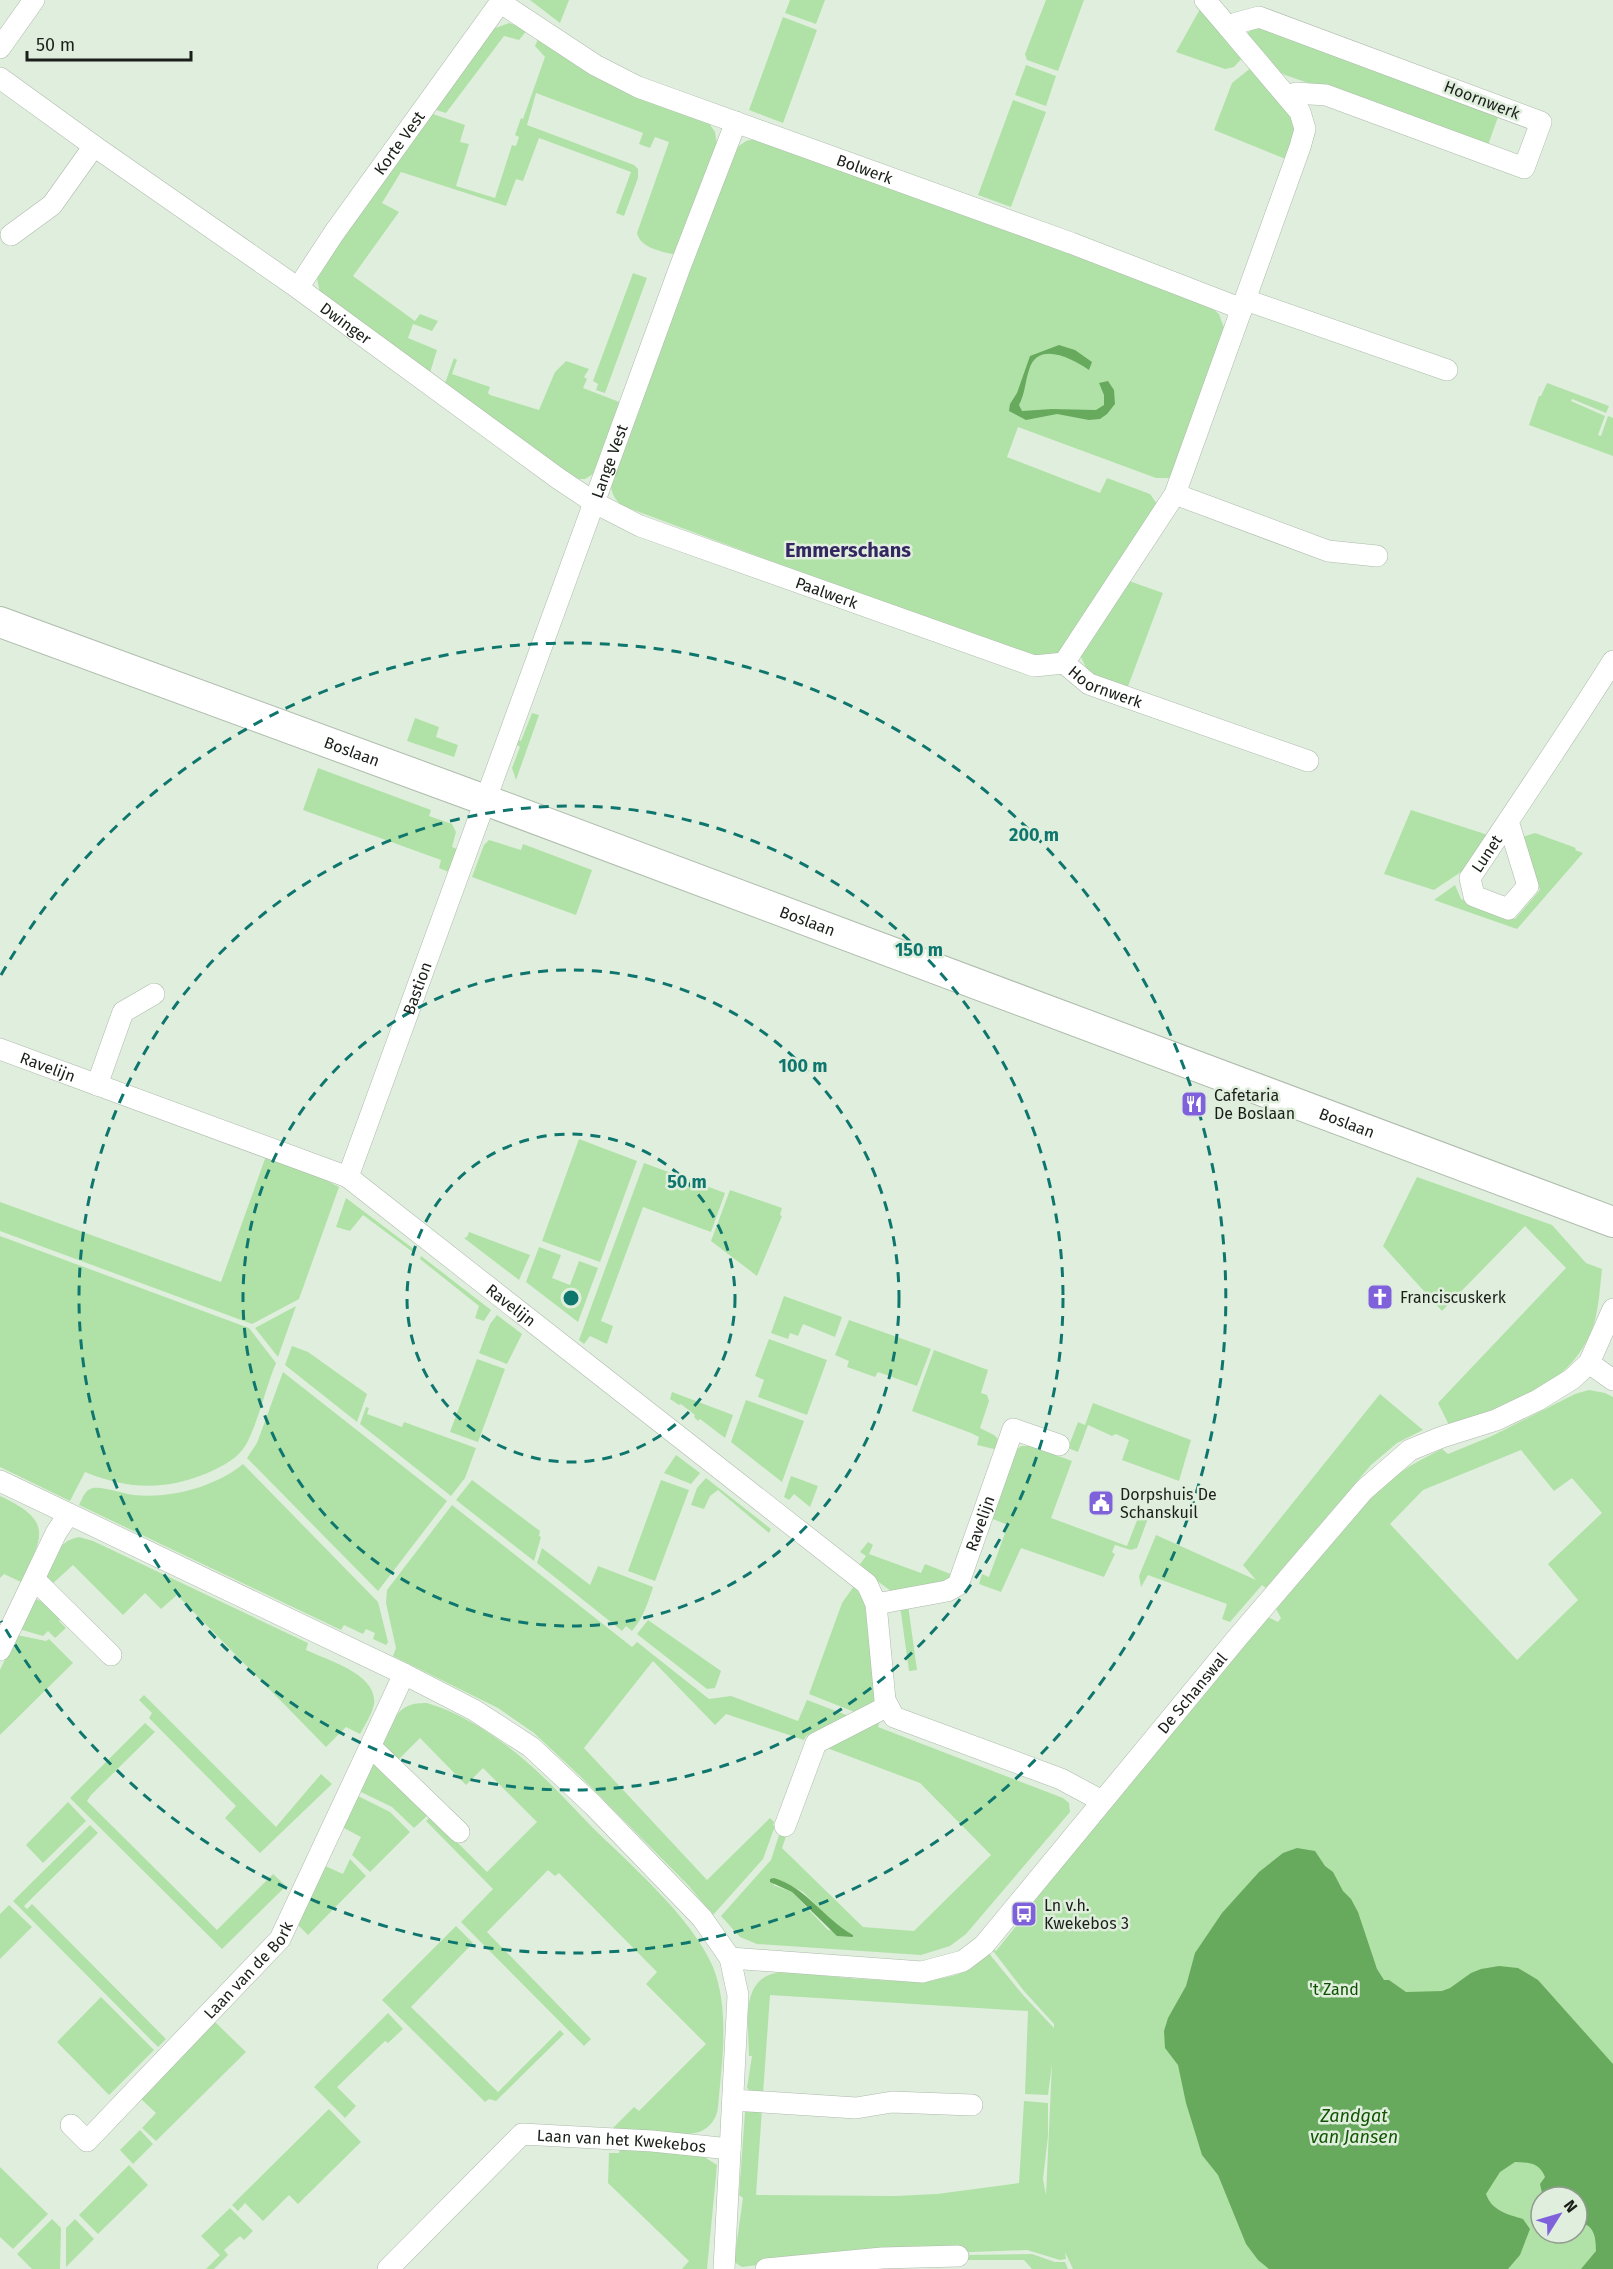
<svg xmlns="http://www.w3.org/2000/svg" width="1613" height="2269" font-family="'Fira Sans',sans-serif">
<rect width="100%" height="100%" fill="#e0eedd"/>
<!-- green -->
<path fill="#b0e2a7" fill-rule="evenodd" d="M530,0H569L560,23Z
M790,0H825L816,24L785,13Z
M1046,0H1084L1058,71L1027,60L1025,54Z
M1200,9L1243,57L1234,67L1225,69L1176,52Z
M783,17L817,30L783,123L749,110Z
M509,23L528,29L519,40L504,36L446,113L433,109L493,29Z
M1257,27L1499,114L1488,145L1285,75L1273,68L1248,37V32Z
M538,39L709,123L715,132L717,144L674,254H672C659,251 640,247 637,233L669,142L655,137L650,148L639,144L643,133L536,93L527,125L634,165L638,169V178L624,216L616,213L631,172L539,138L523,181L516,179L506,206L401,172L382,203L399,212L353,276L415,321L420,314L438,321L432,331L413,324L408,338L437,350L429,376L320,293L317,278L319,271L430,113L465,125L460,142L469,144L456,186L495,198L512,145L516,146L519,137L515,135L521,118L523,119L545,57L535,46Z
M1026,65L1056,76L1046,106L1015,95Z
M1252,67L1289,108L1296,127L1288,160L1214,130L1232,83Z
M1013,100L1046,112L1011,207L978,195Z
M755,139L764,141L1208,305L1219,314L1224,328L1170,478H1156L1018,427L1007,457L1100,493L1107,478L1150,494L1157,504L1061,653L1037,660L623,506C613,499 609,489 612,477L736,148L746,141Z
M633,273L647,278L605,393L596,390L598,384L593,381Z
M454,358L457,360L452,374L490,387L488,393L490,395L539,410L555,372L566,361L589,369L584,377L587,379L583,388L622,403L593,474L585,479H576L444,386Z
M1547,383L1609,406L1606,413L1572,399L1571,401L1605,416L1598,435L1601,436L1608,416L1613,418V456L1529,425L1539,396H1541Z
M1129,581L1163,593L1127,689L1090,676L1080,655Z
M532,713L539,715L516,780L512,768L520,747L517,745L519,740L521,741Z
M415,718L439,727L436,737L458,745L454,757L407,741Z
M318,768L431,810L429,816L452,824L456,832L452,847L457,849L449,872L439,868L441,860L303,810Z
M1411,810L1488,835L1464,870L1434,890L1384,874Z
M1535,833L1576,848L1575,850L1583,853L1517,929L1434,900L1455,885L1461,899L1515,919L1540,890L1522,837Z
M489,840L521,850L523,844L592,870L576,915L472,877L484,845Z
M579,1139L637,1161L600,1262L542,1241Z
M266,1156L312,1173L339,1187L299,1299L252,1324L0,1231V1202L221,1282Z
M644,1163L725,1193L711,1232L643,1207L601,1321L613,1326L607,1344L590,1336L584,1344L579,1340Z
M1417,1177L1552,1225L1586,1263L1602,1269C1600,1287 1599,1306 1594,1324C1572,1389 1507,1405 1449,1425L1438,1403L1566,1268L1525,1226L1442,1311L1383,1246Z
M730,1190L782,1208L780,1215L782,1216L757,1276L711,1241Z
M346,1198L415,1250L414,1253L363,1215L350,1231L336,1227Z
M469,1232L530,1255L519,1280L464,1238L467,1237Z
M0,1236L249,1328L276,1363C266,1386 256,1431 243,1449C234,1461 219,1468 205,1474C162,1491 127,1489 85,1472L70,1501L0,1467Z
M539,1247L561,1255L552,1278L570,1285L579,1261L598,1268L578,1322L526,1282Z
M421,1256L491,1310L484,1321L475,1318L479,1306L420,1259Z
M784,1296L842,1317L835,1337L803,1324L798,1336L790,1333L788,1339L771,1333Z
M296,1306L278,1357L255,1328Z
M497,1315L522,1334L507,1364L479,1353L490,1324Z
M849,1320L931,1349L917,1386L878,1372L875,1377L847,1367L849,1361L835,1355Z
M769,1339L827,1360L807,1415L758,1397L764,1380L755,1376Z
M292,1346L308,1352L367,1394L357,1422L285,1365Z
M934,1350L988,1370L981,1393L987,1395L989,1401L980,1428L994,1435L1000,1441L999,1447L994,1449L977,1445L979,1437L971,1433L912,1411Z
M477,1359L505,1369L478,1442L450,1432Z
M283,1372L447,1501L378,1591L247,1458L257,1443Z
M1589,1390L1605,1393L1613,1397V2269H1073L1065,2252L1066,2259L1060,2260L1027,2250L815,2258L742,2267L734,2262L743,2198L739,2195L745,2112L762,2109L756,2195L895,2196L937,2194L1019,2183L1024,2101L1048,2103V2136L1043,2179L1046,2195L1052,2064L1048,2095L1025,2094L1028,2011L770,1995L763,2094L752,2093L747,2088L752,2056H749C749,2024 738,1975 783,1972C826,1975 926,1990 963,1972C972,1968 980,1958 987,1951L1023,1995L1054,2028V2024L1024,1991L990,1947L996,1951L1026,1914L1022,1910L1268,1617L1278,1622L1281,1618L1276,1609C1313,1564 1354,1506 1401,1472C1414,1463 1428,1456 1442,1449L1448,1454L1492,1436L1575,1394ZM1521,1450L1554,1491L1572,1478L1602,1513L1548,1564L1578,1600L1517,1660L1390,1524L1423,1490ZM1541,2197H1577V2233H1541Z
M672,1392L733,1415L725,1438L700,1419L698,1421L694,1417L695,1415L681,1404L679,1405L670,1399Z
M1380,1394L1423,1430L1397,1443L1371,1465L1266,1588L1262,1585L1230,1622L1222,1619L1227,1604L1148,1575L1141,1587L1139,1576L1156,1535L1256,1580L1243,1565Z
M746,1400L804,1421L782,1482L731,1442Z
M1093,1403L1191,1440L1179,1481L1122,1460L1129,1440L1116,1434L1112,1436L1088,1425L1078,1452L1068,1448L1078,1422L1085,1425Z
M366,1407L369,1408L367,1414L402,1427L404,1422L476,1448L465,1478L451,1496L360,1424Z
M1021,1446H1031L1072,1461L1051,1518L1127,1546L1141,1510L1150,1513L1137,1548L1131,1550L1115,1545L1112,1552L1115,1554L1104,1577L1021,1548L1001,1592L979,1584L982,1574L989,1577L1008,1525L990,1518L1015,1451Z
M676,1455L700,1473L691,1484L664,1473Z
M243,1464L378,1602L388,1642L386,1645L373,1639L375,1633L366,1629L363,1634L344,1625L341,1630L79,1505C83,1498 84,1490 93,1488C102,1486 124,1494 134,1495C170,1499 215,1487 243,1464Z
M791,1476L818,1486L810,1507L794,1494L789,1500L784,1497Z
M706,1478L771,1529L769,1533L718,1490L710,1496L704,1509L691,1505L697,1488Z
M472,1480L540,1531L539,1536L541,1537L534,1561L456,1500Z
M661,1480L689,1490L655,1581L628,1571Z
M0,1496C54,1521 43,1536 21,1582L4,1574L0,1578Z
M452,1505L632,1647L637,1642L709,1699L731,1696L798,1721L807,1700L849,1716L806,1736L804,1740L726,1714L715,1725L653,1661L584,1748L707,1880L770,1818L774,1822L773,1825L775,1826L763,1859L713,1915L688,1885L581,1777L534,1733L498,1708L393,1656L396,1648L386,1603L387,1590Z
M79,1537L93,1541L308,1643L306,1650C327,1660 378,1674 374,1704C372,1714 365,1725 360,1734L346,1727L326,1747L177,1595L161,1609L145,1593L123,1615L73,1565L50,1586L45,1580C53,1561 56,1541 79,1537Z
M868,1542L873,1545L869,1554L921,1573L925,1564L953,1575L949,1580L891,1591L858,1567L866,1556L860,1552Z
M542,1548L590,1585L598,1566L653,1587C648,1603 643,1618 632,1631L626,1626L622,1631L537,1563Z
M854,1586L864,1600L865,1606L877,1703L857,1713L809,1694L842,1603Z
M34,1598L47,1604L61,1618L59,1621L66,1628L55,1638L48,1631L43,1636L19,1629Z
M908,1605L917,1670L909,1671L900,1606Z
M648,1620L721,1671L715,1688L707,1689L637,1634Z
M17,1635L46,1641L49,1639L73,1663L0,1735V1670Z
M144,1695L276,1827L321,1774L332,1784L260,1853L225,1818L236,1806L149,1718L152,1713L139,1700Z
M427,1703C455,1711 483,1728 506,1745C538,1769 565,1799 592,1827C630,1864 693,1919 713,1967C730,2010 722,2062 718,2107C717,2118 710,2128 699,2132C682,2138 632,2130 612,2129L634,2107L639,2111L706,2044L646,1984L657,1972L559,1873L555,1876L548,1870L487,1932L591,2039L584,2046L461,1922L493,1889L426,1821L431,1816L487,1872L537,1822L483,1768L466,1785L420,1738L399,1759H393L381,1745C393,1721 396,1702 427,1703Z
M880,1720L878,1727L1063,1798L1069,1803L1070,1812L966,1934L950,1946L921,1955L757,1944L740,1937L721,1916L771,1860L781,1829L788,1831L782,1848L863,1927L914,1931L991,1855L920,1783L827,1748ZM780,1880L803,1892L837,1926L853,1935L828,1930L792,1892L773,1885Z
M145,1723L155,1732L91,1795L87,1801L217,1930L273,1874L286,1886L222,1949L70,1798Z
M372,1763L429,1814L414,1828L392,1807L359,1791Z
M356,1795L390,1812L410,1832L370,1872L352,1855L361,1837L342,1827Z
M68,1802L86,1821L43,1863L26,1845Z
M90,1825L98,1833L24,1906L27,1909L32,1904L166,2039L158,2047L13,1901Z
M350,1859L366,1876L308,1935L295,1922L323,1865L343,1874Z
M9,1905L32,1927L0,1959V1914Z
M456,1926L473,1943L411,2007L498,2092L560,2030L564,2034L496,2101L489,2099L485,2102L382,2000Z
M101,1997L154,2050L109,2095L57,2042Z
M388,2013L403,2029L388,2043L385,2041L337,2087L356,2106L345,2118L314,2087Z
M215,2022L246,2052L156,2141L142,2128L156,2113L141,2099Z
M329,2109L361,2142L298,2204L289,2195L263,2221L245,2203L238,2211L232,2205Z
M140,2130L153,2144L133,2164L120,2150Z
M621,2145L698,2153L717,2165L707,2269H682L689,2261L608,2183L609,2153H619Z
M129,2165L148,2185L98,2234L79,2215Z
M0,2167L48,2214L13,2249L0,2237Z
M230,2208L253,2231L244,2240L240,2236L224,2250L228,2255L214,2269H206L220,2255L201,2236Z
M52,2219L61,2228L60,2269H32L17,2254Z
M75,2219L94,2239L66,2267V2228Z
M1032,2254L1055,2262H1065L1068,2269H1032L1024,2260H966V2255Z"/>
<!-- water -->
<path fill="#68aa5d" d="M1059,345L1075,350L1092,362L1089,370C1072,359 1038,340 1029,370C1025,382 1025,394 1019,405L1022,411L1052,409L1096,410L1104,405V395L1099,383L1108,381L1114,390L1115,404L1107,414L1100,419L1089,420L1057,414L1026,420L1009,411L1010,404L1017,393L1030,356Z
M1297,1848L1315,1851L1325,1866L1333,1872L1343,1891L1351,1899L1358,1912L1377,1969L1384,1980H1389L1406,1992L1442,1991L1450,1988L1471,1973L1481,1969L1499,1966L1518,1968L1538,1980L1613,2064V2269H1581L1596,2251C1596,2236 1594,2224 1577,2222V2197H1543L1540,2184L1545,2177C1539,2162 1529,2163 1515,2162L1500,2172L1486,2194C1492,2211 1507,2214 1523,2219L1530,2229L1520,2255L1508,2269H1269L1258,2260L1246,2244L1218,2175L1202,2155L1186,2103L1178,2065L1165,2048L1164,2031L1168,2018L1186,1986L1195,1953L1222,1913L1259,1872L1283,1853Z
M774,1878C806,1887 824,1919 853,1935V1937L837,1936L792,1892L770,1882V1879Z"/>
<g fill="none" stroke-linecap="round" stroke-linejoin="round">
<!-- minor casing -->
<g stroke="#adbbab" stroke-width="22">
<g id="minor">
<path d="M1205,0L1229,28"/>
<path id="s1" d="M501,3L595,65L638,87L1071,243L1242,309"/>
<path d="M0,48L34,0"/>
<path d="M0,78L94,146L52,205L11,235"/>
<path id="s2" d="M1288,96L1296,93L1326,95L1524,168L1541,122L1259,17L1237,23L1229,28L1300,112L1305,129L1300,147L1175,494L1064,663L1089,684L1308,761"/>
<path id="s3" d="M94,146L298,288L559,479L595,503L640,526L1034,666L1064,663"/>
<path id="s4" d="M298,288L334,233L502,0"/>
<path d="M1246,300L1447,370"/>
<path d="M1175,494L1328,551L1377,556"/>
<path id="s5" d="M1508,821L1528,886L1508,909L1474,896L1470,878C1518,806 1567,734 1613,661"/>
<path id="s6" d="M0,1049L348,1177L867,1584L876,1604L885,1700L888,1706"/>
<path d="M97,1085L123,1012L154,994"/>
<path id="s7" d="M348,1177L680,267L736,122"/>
<path d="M1589,1363L1613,1380"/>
<path d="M0,1481L404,1674L474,1710L531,1747L593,1805L702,1918L730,1958L738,1995L724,2269"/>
<path d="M35,1580L111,1655"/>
<path id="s8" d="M876,1604L947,1591L958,1585L1013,1429L1059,1445"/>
<path d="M0,1650L56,1533L68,1515"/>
<path d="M371,1747L459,1832"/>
<path d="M785,1826L816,1743L888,1706L894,1717L1061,1779L1102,1801"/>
<path id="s9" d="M730,1958L922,1972L963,1961L984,1945L1238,1637L1364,1490L1410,1450L1442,1437L1496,1420L1538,1400L1572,1379L1589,1363L1613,1309"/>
<path d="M733,2100L856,2108L892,2102L972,2105"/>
<path id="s10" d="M71,2125L87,2141L280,1939L404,1674"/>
<path id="s11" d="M388,2269L522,2134L652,2141L730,2149"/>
<path d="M766,2269L882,2258L958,2256"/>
</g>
</g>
<!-- secondary casing -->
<g stroke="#adbbab" stroke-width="32">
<g id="secondary">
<path id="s12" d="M0,622L485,800L1613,1222"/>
</g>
</g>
<!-- minor -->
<use href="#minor" stroke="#fff" stroke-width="21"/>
<!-- secondary -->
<use href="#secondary" stroke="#fff" stroke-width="30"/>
</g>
<!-- distance rings -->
<g fill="none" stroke="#0f766e" stroke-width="3" stroke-dasharray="10 8">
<circle cx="571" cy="1298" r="164"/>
<circle cx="571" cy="1298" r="328"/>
<circle cx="571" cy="1298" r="492"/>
<path d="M1 975A655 655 0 1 1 1 1621"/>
</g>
<!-- icons -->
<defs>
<g id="restaurant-square" transform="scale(1.35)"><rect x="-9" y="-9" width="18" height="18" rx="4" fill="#7f61dc" stroke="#e0eedd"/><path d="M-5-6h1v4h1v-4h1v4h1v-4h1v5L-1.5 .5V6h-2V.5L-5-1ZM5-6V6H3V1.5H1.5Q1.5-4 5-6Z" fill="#fff"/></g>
<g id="church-square" transform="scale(1.35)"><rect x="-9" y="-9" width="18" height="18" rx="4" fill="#7f61dc" stroke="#e0eedd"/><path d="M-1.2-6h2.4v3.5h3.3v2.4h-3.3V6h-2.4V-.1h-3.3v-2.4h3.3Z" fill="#fff"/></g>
<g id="civic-square" transform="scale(1.35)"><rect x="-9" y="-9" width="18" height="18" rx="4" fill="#7f61dc" stroke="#e0eedd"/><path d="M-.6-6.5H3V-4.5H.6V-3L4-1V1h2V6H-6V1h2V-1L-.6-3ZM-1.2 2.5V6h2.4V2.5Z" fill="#fff"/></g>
<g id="bus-square" transform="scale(1.35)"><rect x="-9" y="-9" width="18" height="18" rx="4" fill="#7f61dc" stroke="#e0eedd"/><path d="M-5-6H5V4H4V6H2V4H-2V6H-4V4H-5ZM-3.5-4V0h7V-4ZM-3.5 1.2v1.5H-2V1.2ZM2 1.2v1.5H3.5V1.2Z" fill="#fff"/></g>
</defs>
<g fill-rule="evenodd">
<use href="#restaurant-square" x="1194" y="1104"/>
<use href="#church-square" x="1380" y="1297"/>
<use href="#civic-square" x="1101" y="1503"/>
<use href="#bus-square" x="1024" y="1914"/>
</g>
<g text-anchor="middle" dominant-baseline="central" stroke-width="5" stroke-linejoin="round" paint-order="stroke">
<!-- street labels -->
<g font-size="16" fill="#1a1f19" stroke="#e0eedd">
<text transform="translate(1482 100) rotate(21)">Hoornwerk</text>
<text stroke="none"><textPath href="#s4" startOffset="177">Korte Vest</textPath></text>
<text stroke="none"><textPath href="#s1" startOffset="402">Bolwerk</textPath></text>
<text stroke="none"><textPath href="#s3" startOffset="308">Dwinger</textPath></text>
<text stroke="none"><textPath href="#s7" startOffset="762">Lange Vest</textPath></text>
<text stroke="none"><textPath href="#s3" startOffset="864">Paalwerk</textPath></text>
<text stroke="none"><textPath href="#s2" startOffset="1398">Hoornwerk</textPath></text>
<text stroke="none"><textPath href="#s12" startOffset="375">Boslaan</textPath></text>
<text stroke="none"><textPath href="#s5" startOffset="183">Lunet</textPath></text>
<text stroke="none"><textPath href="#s12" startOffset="861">Boslaan</textPath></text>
<text stroke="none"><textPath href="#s7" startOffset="201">Bastion</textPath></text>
<text stroke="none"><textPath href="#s6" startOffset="51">Ravelijn</textPath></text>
<text stroke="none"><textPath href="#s12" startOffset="1437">Boslaan</textPath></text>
<text stroke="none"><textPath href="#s6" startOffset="578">Ravelijn</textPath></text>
<text stroke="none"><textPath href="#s8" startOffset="150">Ravelijn</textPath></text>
<text stroke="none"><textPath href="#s9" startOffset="588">De Schanswal</textPath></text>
<text stroke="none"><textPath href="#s10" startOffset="258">Laan van de Bork</textPath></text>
<text stroke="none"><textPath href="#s11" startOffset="290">Laan van het Kwekebos</textPath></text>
</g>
<!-- poi labels -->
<g font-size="16" fill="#1a1f19" stroke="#e0eedd" text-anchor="start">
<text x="1214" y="1095">Cafetaria<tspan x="1214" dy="18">De Boslaan</tspan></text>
<text x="1400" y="1297">Franciscuskerk</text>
<text x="1120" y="1494">Dorpshuis De<tspan x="1120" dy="18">Schanskuil</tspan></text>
<text x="1044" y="1905">Ln v.h.<tspan x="1044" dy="18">Kwekebos 3</tspan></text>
</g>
<!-- park labels -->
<g font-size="16" fill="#0b5100" stroke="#e0eedd">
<text x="1334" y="1989">'t Zand</text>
</g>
<!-- water labels -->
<g font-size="18" font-style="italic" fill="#115502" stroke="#e0eedd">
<text x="1354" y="2116">Zandgat<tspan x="1354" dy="21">van Jansen</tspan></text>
</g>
<!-- quarter labels -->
<g font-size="20" font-weight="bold" fill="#342661" stroke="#e0eedd">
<text x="848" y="550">Emmerschans</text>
</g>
</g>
<circle cx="571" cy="1298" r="9" fill="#0f766e" stroke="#e0eedd" stroke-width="3"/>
<g font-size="18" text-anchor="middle" font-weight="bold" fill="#0f766e" stroke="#e0eedd" stroke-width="5" stroke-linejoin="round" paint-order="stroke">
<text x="1034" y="841">200 m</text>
<text x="919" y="956">150 m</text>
<text x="803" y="1072">100 m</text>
<text x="687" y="1188">50 m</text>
</g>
<!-- north arrow -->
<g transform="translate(1559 2215) rotate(53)"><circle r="28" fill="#e0eedd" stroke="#919b8f" stroke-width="1.5"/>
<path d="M0-4.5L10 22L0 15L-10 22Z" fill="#7f61dc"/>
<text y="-9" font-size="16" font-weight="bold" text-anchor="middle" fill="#1a1f19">N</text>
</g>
<!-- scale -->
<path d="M27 51v9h164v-9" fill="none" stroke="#1a1f19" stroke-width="3"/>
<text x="36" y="51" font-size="18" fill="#1a1f19" stroke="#e0eedd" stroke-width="4.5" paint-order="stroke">50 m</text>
</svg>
